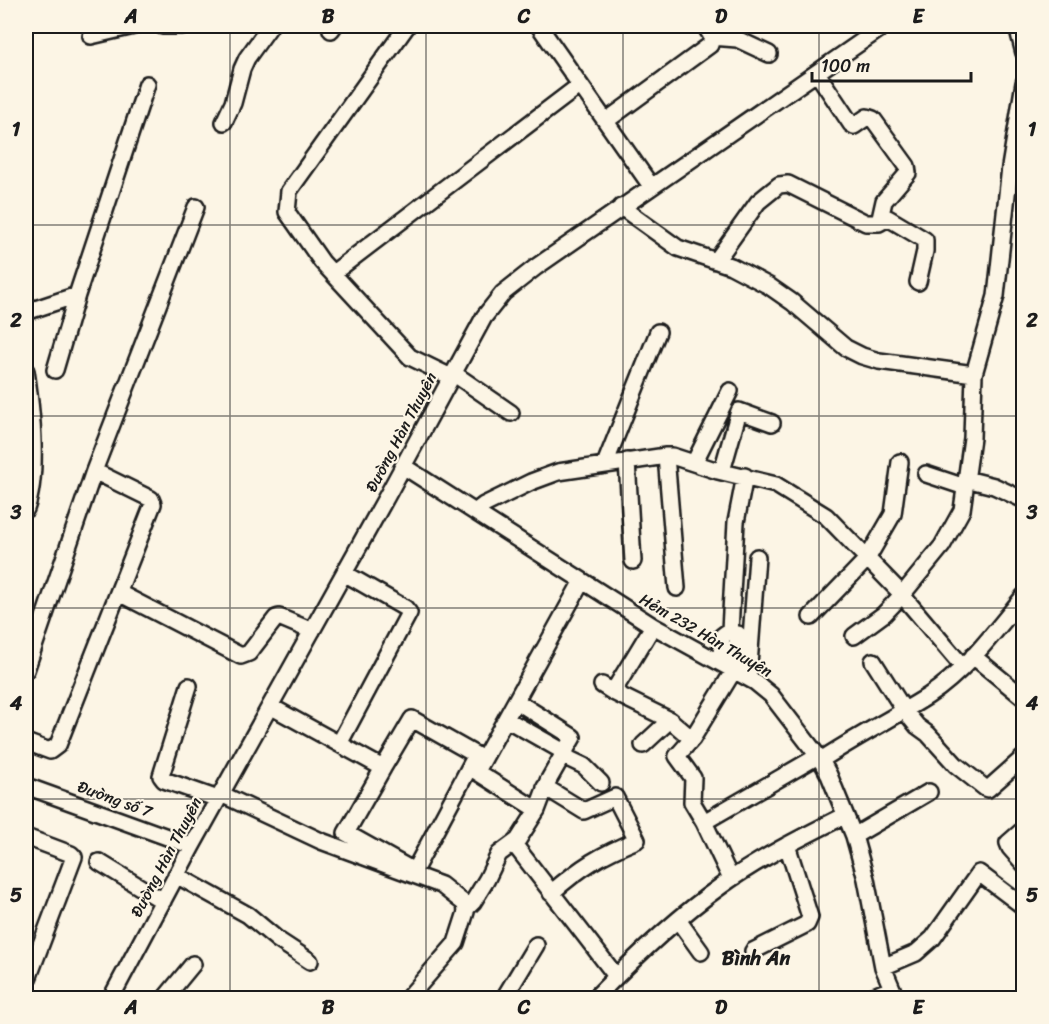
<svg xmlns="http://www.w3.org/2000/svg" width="1049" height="1024" font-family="Sriracha,sans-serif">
<rect width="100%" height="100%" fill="#fcf5e5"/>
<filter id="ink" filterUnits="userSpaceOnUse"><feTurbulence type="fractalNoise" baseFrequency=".0167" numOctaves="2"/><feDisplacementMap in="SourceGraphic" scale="12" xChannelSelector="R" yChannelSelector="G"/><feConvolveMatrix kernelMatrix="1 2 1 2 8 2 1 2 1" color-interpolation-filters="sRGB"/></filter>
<g filter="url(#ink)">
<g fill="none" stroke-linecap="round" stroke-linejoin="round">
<!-- minor casing -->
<g stroke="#1c1c1c" stroke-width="20">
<path id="minor" d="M162,26H182
M407,26L289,191L287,212L322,262L410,357L451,377
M539,26L651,186
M705,26L712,37L737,39L769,54
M1017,26L1024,53
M331,30L334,26
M91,36L134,26
M817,73L851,124L854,126L867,117L873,119L907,166L908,173L884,201L879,223
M606,121L710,45L712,37
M224,122L233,103L242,69L247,58L270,26
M621,207L678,248L731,266L769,286L792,302L846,348L862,356L879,361L974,374
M716,261L758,202L779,185L788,184L866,223H879L888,218L925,240V251L918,282
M333,273L580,85
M26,312L77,295L147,84
M55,370L77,295
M26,371C32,411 39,472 26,509
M453,373L511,413
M666,456L677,588
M627,461L633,561
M694,463L730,391
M605,464L658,332
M403,466L653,626L755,682L771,695L821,760L829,775L854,836L866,879L883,967L896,998
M722,471L739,411L772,423
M926,474L965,487
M966,479L994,486L1024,500
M475,512L484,505L531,482L558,472L666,456H672L718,471L776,485L826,516L896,588L963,667
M119,593L241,656L249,653L276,618L279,617L312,631
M811,617L867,559L893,514L900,462
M854,636L884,614L902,595L942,546L962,510L972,438L974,374L996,296L1010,167L1024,83
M973,656L1024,698
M873,661L904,710L917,726L928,734L956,765L985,788L988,789L1024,757
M721,663L722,636L730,630L736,522L745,476
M26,670L94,471L196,207
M748,678L757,557
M602,685L613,692L653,626
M189,686L161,776L164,780L218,799
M613,692L670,720L643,745
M270,706L383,768L346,833L414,871L476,755L412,719L383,768
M506,719L566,753
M670,720L692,739
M26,742L50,751L58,745L153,504L151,499L94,471
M339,744L409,613L405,608L344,573
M563,756L584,766L601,783
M821,760C856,737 893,718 928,696C966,671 995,631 1024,596
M477,771L582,581
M477,772L537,810
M26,786L192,846
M545,787L584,811L615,797L637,840C600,855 581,867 551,893
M221,794L321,841L441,885L465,904L466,912L456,943L408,998
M704,822L692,802L693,778L677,756L692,739L734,670L738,634
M1024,829L1008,843L1010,848L1024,864
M854,836L929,792
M26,837L71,854L74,857L26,984
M514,844L616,976
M99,862L163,901
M176,875L248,915L278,940L310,961
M731,879L704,822L818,756
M467,908L473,902L487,879L499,854L518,840L537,810L548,781L573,737L516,701
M678,920L701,952
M753,951L807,924L810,917L787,845
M883,967L916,953L933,938L979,873L1024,907
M111,998L192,846L387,496L484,317L503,293L536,267L884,26
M165,998L193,964
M504,998L536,945
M595,998C634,958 676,918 721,886C760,858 802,837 844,816
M869,998L891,989"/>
</g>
<!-- minor -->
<use href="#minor" stroke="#fcf5e5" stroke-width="15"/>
</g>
</g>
<!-- grid -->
<path fill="none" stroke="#1c1c1c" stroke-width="1.5" stroke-opacity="0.55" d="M230,26V998M426,26V998M623,26V998M819,26V998M26,225H1024M26,416H1024M26,608H1024M26,799H1024"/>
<g text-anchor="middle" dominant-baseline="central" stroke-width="4.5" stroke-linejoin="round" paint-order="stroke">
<!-- street labels -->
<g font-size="16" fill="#1c1c1c" stroke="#fcf5e5">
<text transform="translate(401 432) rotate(-62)">Đường Hàn Thuyên</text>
<text transform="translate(706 635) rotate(30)">Hẻm 232 Hàn Thuyên</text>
<text transform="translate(115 799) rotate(20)">Đường số 7</text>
<text transform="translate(166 857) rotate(-62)">Đường Hàn Thuyên</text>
</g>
<!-- quarter labels -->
<g font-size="20" font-weight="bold" fill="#1c1c1c" stroke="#fcf5e5">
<text x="756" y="958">Bình An</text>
</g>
</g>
<!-- margin -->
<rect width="1049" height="1024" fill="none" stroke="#fcf5e5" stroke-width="66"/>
<!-- scale -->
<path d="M812 72v9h159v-9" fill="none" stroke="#1c1c1c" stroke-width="3"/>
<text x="821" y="72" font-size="18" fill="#1c1c1c" stroke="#fcf5e5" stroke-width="4.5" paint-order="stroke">100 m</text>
<rect x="33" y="33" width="983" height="958" fill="none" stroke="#1c1c1c" stroke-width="2"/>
<g font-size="20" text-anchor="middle" font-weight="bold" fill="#1c1c1c">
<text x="131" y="23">A</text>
<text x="328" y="23">B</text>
<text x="524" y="23">C</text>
<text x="721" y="23">D</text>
<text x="918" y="23">E</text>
<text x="16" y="136">1</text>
<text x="1032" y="136">1</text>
<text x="16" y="327">2</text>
<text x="1032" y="327">2</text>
<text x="16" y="519">3</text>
<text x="1032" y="519">3</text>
<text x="16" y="710">4</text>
<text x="1032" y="710">4</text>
<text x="16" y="902">5</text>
<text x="1032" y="902">5</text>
<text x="131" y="1014">A</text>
<text x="328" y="1014">B</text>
<text x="524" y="1014">C</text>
<text x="721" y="1014">D</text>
<text x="918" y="1014">E</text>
</g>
</svg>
